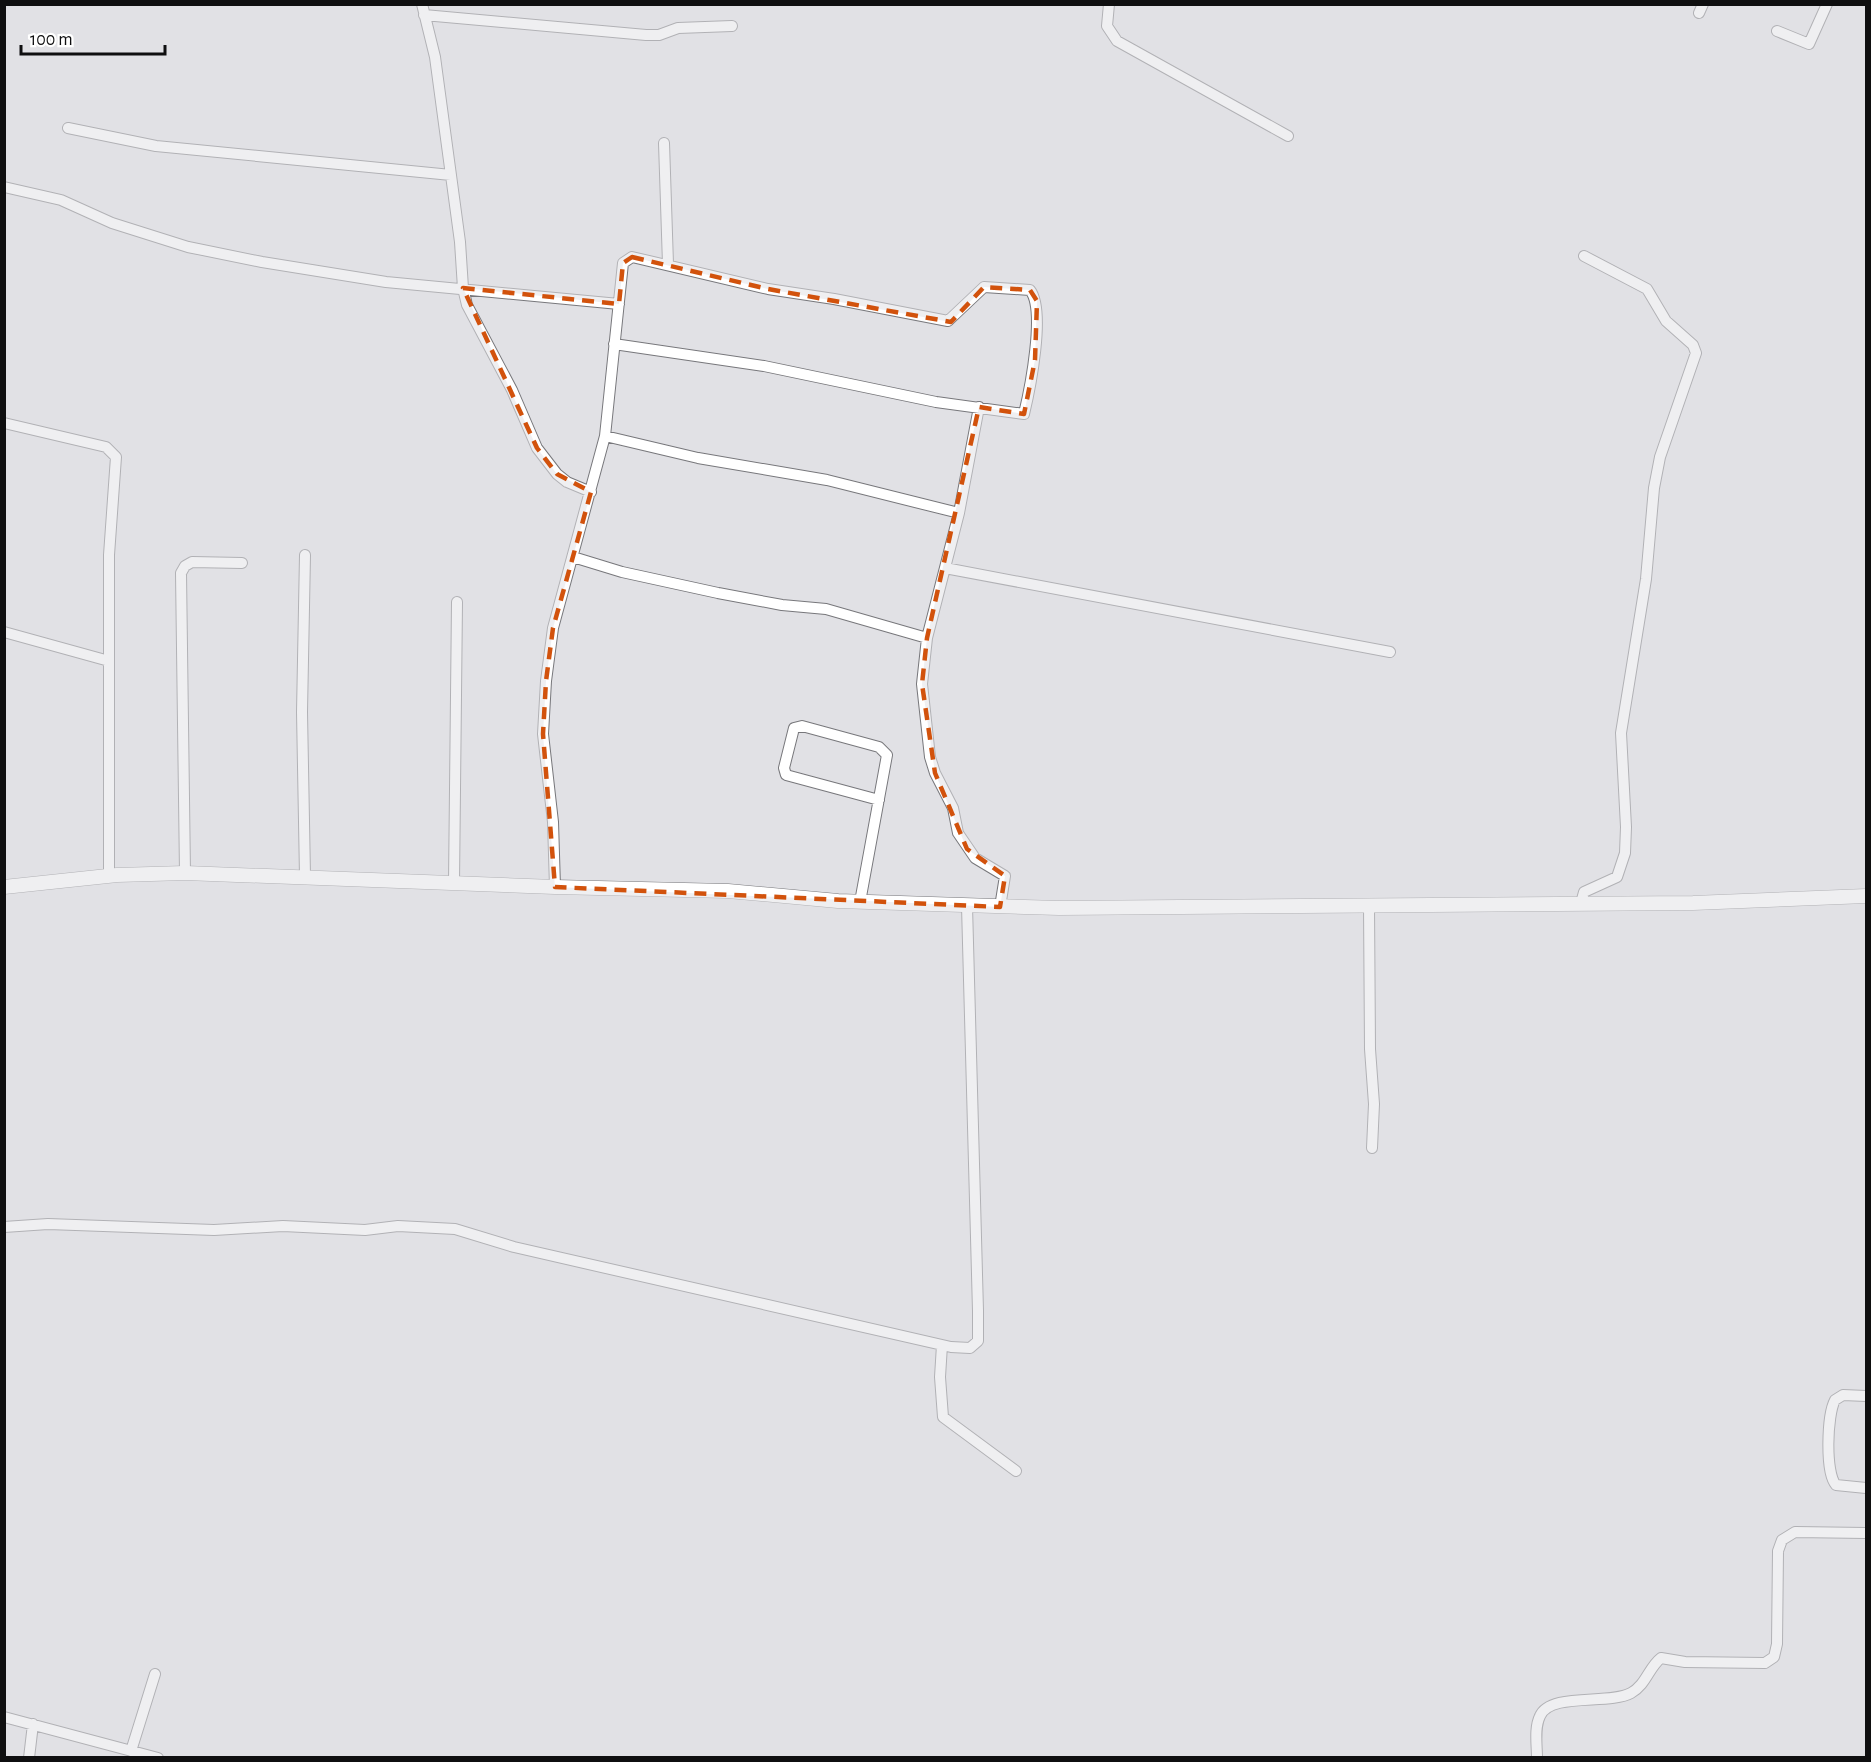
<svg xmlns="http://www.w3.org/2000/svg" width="1871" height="1762" font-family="'Alegreya Sans',sans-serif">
<rect width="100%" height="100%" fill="#e1e1e5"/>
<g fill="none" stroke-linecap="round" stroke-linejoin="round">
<!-- street casing -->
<g stroke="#77777b" stroke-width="12">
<path id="street" d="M422,4L435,57L460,242L463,288L467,305L512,390L537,448L557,474L567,482L591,492
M1109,4L1107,26L1117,41L1288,136
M1699,13L1703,4
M424,15L646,35H659L678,28L732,26
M1777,31L1809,44L1827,4
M68,128L156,146L451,175
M664,143L668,264
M4,187L61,200L112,223L188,247L262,262L386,282L619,304
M979,407L959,513L927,638L922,684L930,757L935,773L953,808L958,833L975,858L1005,876L1000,907
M4,423L106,447L116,457L109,555V876
M605,436L698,458L827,480L959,513
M573,557L622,572L718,593L782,605L826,609L927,638
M945,568L1390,652
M4,632L109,661
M185,873L181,573L185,566L192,562L242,563
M305,876L302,712L305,555
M454,883L457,602
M555,887L553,822L543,734L546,681L553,628L605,436L623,263L632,257L768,289L834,299L948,321L984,287L1030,290C1046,310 1030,389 1024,414L936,402L764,366L614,344
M860,902L887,755L879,747L802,726L794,728L784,768L786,775L879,800
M1581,903L1584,892L1617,877L1625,853L1626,827L1621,733L1646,579L1654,488L1660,457L1696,353L1693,345L1666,321L1647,289L1584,256
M1369,905L1370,1049L1374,1104L1372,1148
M4,1227L48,1224L214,1230L283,1226L365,1230L398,1226L455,1229L514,1247L951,1347L970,1348L978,1341V1311L967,906
M942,1345L940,1377L943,1417L1016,1471
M1866,1396L1843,1395L1835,1400C1827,1415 1825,1473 1836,1485L1866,1488
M4,1717L158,1758
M131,1751L155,1674
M29,1758L33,1724
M1537,1758C1537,1745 1534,1728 1540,1716C1550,1692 1609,1705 1631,1693C1646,1685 1649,1667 1661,1658L1685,1662L1765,1663L1774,1657L1777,1644L1778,1551L1782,1540L1795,1532L1866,1533"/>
</g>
<!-- secondary casing -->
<g stroke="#77777b" stroke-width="15">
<path id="secondary" d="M4,887L117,875L185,873L555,887L728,891L838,901L1059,908L1693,903L1866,896"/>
</g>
<!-- street -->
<use href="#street" stroke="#fff" stroke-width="10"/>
<!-- secondary -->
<use href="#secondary" stroke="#fff" stroke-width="14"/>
</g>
<!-- marked area -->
<path d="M0 0H1871V1762H0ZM632,257L768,289L951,322L984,287L1030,290L1037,301L1035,360L1024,414L979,407L927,638L922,684L935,773L967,849L1005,876L1000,907L555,887L543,734L546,681L553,628L591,492L557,474L537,448L463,288L619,304L623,263Z" fill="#e1e1e5" fill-opacity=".55" fill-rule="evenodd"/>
<path fill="none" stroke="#d2520c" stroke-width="4.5" stroke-dasharray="12 8" stroke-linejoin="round" d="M632,257L768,289L951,322L984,287L1030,290L1037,301L1035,360L1024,414L979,407L927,638L922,684L935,773L967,849L1005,876L1000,907L555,887L543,734L546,681L553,628L591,492L557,474L537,448L463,288L619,304L623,263Z"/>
<!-- border -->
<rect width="1871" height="1762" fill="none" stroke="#0f0f10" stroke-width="12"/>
<!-- scale -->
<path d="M21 45v9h144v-9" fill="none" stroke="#0f0f10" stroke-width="3"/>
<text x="30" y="45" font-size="18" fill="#0f0f10" stroke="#ffffff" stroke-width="4.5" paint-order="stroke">100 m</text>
</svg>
